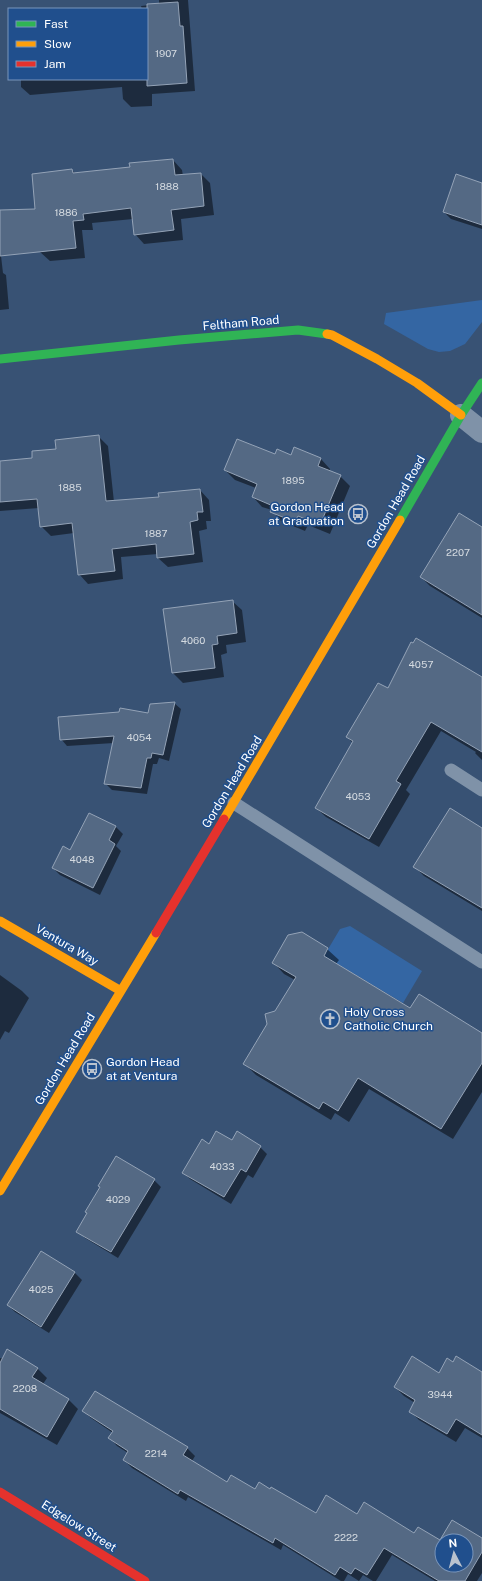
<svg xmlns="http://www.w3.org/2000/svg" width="482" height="1581" font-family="'Public Sans',sans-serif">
<rect width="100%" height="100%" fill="#385274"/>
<!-- green -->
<path fill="#3466a3" d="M482,300V322L465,344L450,351L439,352L428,349L384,324L386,313Z
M350,926L422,971L403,1003L324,956L340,929Z"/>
<!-- shadow -->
<path fill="#0007" fill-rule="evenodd" d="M159,0H188L195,91L152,94V106L131,107L123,99L122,87L30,95L21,87V79H147V9H142L141,6L159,4Z
M173,160L182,170L183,176L201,174L210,183L214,215L181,219L183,240L144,244L135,234L133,219L92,223L93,230H82L85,258L50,261L40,252L33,175L72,170L75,173L131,168Z
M482,184V229L451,219L444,212Z
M0,247L3,273L6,275L9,309L0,310Z
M98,436L108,446L114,502L160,497L200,490L209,500L211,521H206L207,529L199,531L203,562L168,567L158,558V554L121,557L123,579L88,584L79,574L74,533L51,536L41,526L39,508L0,511V462L34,459L57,449Z
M295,448L321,459L330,469L329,472L340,476L350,486L330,534L308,525L305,531L281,521L272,510L262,507L253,497L256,488L235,480L225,470L276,455L292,456Z
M482,528V618L430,586L421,577Z
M232,601L242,610L246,642L226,645L227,653L221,655L224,677L183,683L173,673L165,610Z
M482,680V760L475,753L476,752L441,731L406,790L410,794L379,847L326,817L316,808L353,743L347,737L388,690Z
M174,703L181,709L169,761L159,758L157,764H153L147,794L112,790L106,784L114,743L67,746L61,739L120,713L149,715Z
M90,814L116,827L123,834L116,846L121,851L100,895L60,875L53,868L71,852Z
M482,829V911L424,876L415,867Z
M327,949L339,960L336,964L411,1009L482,1034V1092L453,1139L369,1089L349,1122L335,1113L331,1120L256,1075L245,1064L295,980L284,974L273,962Z
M0,975L22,991L29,998L9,1033L5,1031L0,1040Z
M232,1141L260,1147L267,1154L253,1178L248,1175L231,1204L190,1179L183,1172L209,1145Z
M154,1180L161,1187L118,1258L85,1238L78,1231Z
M41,1252L75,1273L82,1280L49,1333L15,1312L8,1305Z
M0,1358L37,1368L47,1378L43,1384L69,1400L78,1409L57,1445L0,1413Z
M454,1363L482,1373V1438L465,1428L456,1442L419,1420L410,1411L415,1403L404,1396L395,1387L440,1374Z
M83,1411L187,1448L195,1456L192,1461L227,1483L255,1491L316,1515L357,1516L440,1542L452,1521L482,1539V1573L477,1581H435L392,1555L376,1581H373L363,1575L359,1581L348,1574L344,1581H341L283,1545L281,1550L188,1497L186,1501L132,1468L124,1460L128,1453L117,1446L110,1438L113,1433L91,1418ZM442,1541H466V1565H442Z"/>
<!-- building -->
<path fill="#546984" stroke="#94a3b7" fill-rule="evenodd" d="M178,2L180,26H183L187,83L147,86V4Z
M173,159L175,175L201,173L204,206L171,210L174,230L134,235L131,208L83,214L84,220L73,221L76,248L0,256V210L35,209L32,174L72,169L73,173L130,167L129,163Z
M456,174L482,183V225L443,212Z
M99,435L106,501L159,497L158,493L200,489L203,512H197L198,520L190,522L194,554L157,558L156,544L112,549L115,571L78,575L72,523L40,527L37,499L0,502V461L32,458V451L56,449L55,440Z
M237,439L275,454L277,449L291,455L294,447L321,458L318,466L341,475L320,525L298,516L295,522L270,512L273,506L252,497L257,484L224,470Z
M459,513L482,527V615L420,577Z
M233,600L237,633L217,636L218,644L212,645L215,668L172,673L163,609Z
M416,638L482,677V752L431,722L396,781L401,784L369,839L315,808L353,741L346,737L378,683L388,688L411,642L413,643Z
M175,702L163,755L152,753L151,758H147L141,788L104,784L114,736L60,740L58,717L119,712L120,708L148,713L150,704Z
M450,808L482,828V908L413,867Z
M89,813L116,826L109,840L115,844L93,888L52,868L63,846L70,850Z
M302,932L328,948L324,956L410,1008L419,994L482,1033V1063L441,1129L358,1078L338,1111L323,1102L319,1109L243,1064L267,1024L265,1014L275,1011L296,977L272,963L288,935Z
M216,1131L232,1140L237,1131L261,1146L246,1172L241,1169L224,1197L182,1173L202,1139L209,1144Z
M116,1156L155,1179L111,1252L76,1232L87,1213L85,1212L100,1187L98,1186Z
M41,1251L75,1272L41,1327L7,1305Z
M7,1349L38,1368L32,1377L69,1399L47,1437L0,1409V1363Z
M412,1356L439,1373L447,1358L453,1362L456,1356L482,1372V1435L456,1419L447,1434L409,1412L415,1400L394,1387Z
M95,1391L188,1447L183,1455L227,1482L231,1475L255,1489L259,1482L270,1489L271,1487L316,1513L326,1495L357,1514L364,1502L414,1533L418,1527L440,1540L452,1520L482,1538V1552L465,1581H439L384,1548L367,1575L355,1568L351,1574L340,1567L335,1575L275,1538L273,1543L180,1490L178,1494L123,1460L128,1451L108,1438L113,1431L82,1411ZM442,1541H466V1565H442Z"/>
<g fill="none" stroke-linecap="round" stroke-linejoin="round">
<!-- lane -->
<path stroke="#7f92a8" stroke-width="13" d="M451,770L482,790
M234,803L482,962"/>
<!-- street -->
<path stroke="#7f92a8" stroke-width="22" d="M461,415L482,432"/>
<!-- fast -->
<path stroke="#30b455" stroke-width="9" d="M0,359L179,340L298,330L327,334
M400,520L461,415L482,383"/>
<!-- slow -->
<path stroke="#ff9f0a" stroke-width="9" d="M327,334L332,335L377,359L417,383L461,415
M224,819L400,520
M0,921L121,991
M0,1191L156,933"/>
<!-- jam -->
<path stroke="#e5322d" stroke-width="9" d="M156,933L224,819
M0,1492L145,1581"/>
</g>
<!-- icons -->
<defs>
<g id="bus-ring" transform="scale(1)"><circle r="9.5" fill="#204f8d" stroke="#b9c2ce" stroke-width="1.5"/><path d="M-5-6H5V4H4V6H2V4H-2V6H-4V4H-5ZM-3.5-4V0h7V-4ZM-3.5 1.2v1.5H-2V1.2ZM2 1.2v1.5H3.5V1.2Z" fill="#b9c2ce"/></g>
<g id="church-ring" transform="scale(1)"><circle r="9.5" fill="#204f8d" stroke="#b9c2ce" stroke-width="1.5"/><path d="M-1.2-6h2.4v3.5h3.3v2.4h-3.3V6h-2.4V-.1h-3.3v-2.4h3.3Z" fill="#b9c2ce"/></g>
</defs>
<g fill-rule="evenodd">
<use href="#bus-ring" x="358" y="514"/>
<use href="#church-ring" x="330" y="1019"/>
<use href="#bus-ring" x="92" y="1069"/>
</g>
<g text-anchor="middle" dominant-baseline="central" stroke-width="3" stroke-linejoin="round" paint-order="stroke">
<!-- number labels -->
<g font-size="10" fill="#d4dae0">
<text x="166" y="53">1907</text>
<text x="167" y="186">1888</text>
<text x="66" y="212">1886</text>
<text x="293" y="480">1895</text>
<text x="70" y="487">1885</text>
<text x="156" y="533">1887</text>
<text x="458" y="552">2207</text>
<text x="193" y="640">4060</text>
<text x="421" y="664">4057</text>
<text x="139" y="737">4054</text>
<text x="358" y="796">4053</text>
<text x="82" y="859">4048</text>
<text x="222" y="1166">4033</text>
<text x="118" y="1199">4029</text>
<text x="41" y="1289">4025</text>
<text x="25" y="1388">2208</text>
<text x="440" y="1394">3944</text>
<text x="156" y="1453">2214</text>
<text x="346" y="1537">2222</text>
</g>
<!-- street labels -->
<g font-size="12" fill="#fff" stroke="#204f8d">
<text transform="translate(241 323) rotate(-5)">Feltham Road</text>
<text transform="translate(396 502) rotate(-60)">Gordon Head Road</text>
<text transform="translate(232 782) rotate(-59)">Gordon Head Road</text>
<text transform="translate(67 945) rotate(30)">Ventura Way</text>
<text transform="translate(65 1059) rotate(-59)">Gordon Head Road</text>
<text transform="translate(79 1526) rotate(32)">Edgelow Street</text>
</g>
<!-- poi labels -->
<g font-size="12" fill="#fff" stroke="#204f8d" text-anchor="start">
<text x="344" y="507" text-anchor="end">Gordon Head<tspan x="344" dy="14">at Graduation</tspan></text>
<text x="344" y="1012">Holy Cross<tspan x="344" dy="14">Catholic Church</tspan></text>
<text x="106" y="1062">Gordon Head<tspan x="106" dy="14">at at Ventura</tspan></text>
</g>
</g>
<!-- legend -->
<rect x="8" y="8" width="140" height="72" fill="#204f8d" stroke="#7995bb"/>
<rect x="16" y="21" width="20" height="6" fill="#30b455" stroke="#7995bb"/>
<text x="44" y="28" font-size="12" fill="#ffffff">Fast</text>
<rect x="16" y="41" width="20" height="6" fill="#ff9f0a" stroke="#7995bb"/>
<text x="44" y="48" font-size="12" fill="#ffffff">Slow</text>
<rect x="16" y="61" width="20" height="6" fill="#e5322d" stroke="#7995bb"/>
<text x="44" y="68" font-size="12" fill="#ffffff">Jam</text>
<!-- north arrow -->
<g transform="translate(454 1553) rotate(354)"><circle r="19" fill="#204f8d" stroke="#7995bb"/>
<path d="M0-3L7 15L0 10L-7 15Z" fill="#b9c2ce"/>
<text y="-6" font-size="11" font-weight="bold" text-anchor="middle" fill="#ffffff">N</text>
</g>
</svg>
